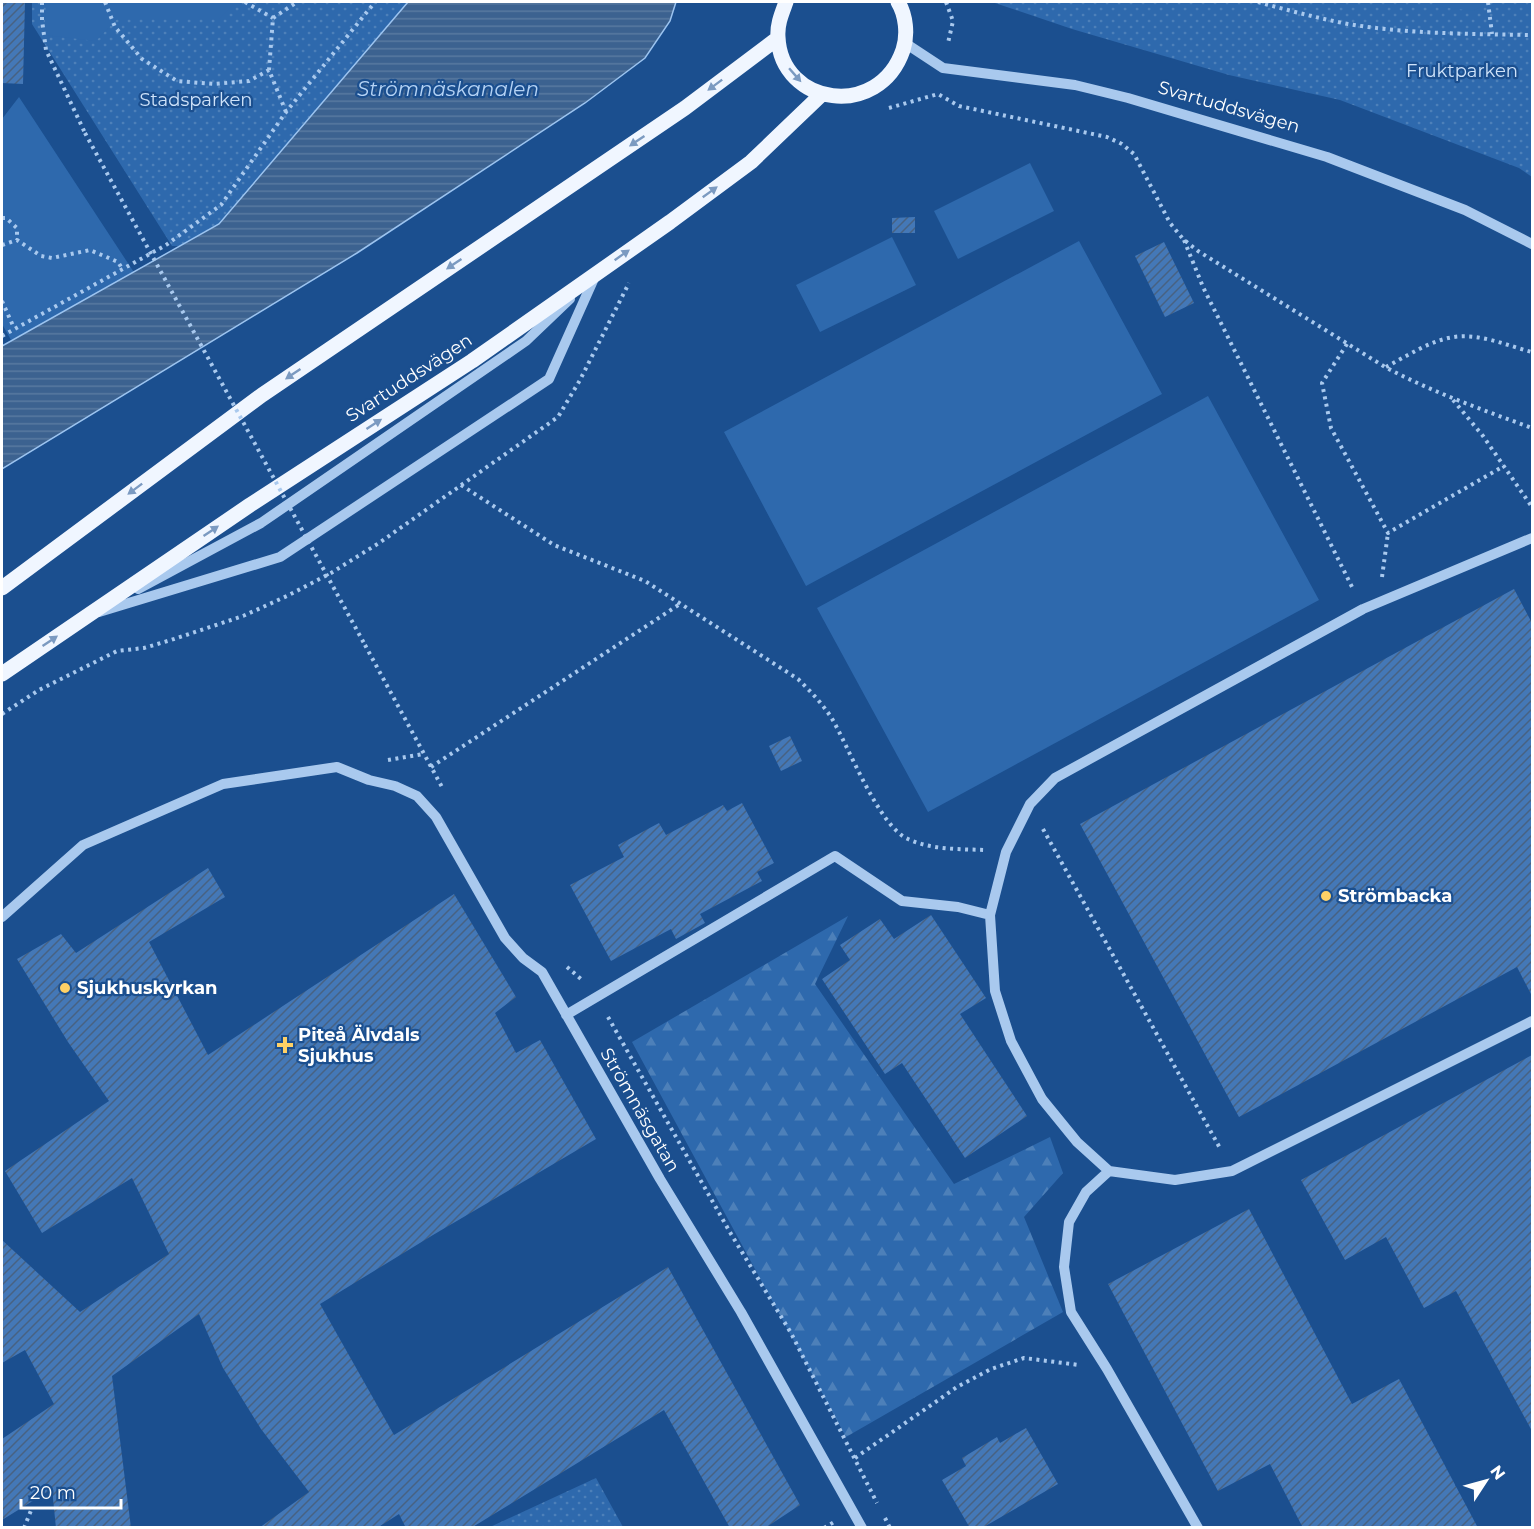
<svg xmlns="http://www.w3.org/2000/svg" width="1534" height="1529" font-family="Montserrat,sans-serif">
<defs>
<pattern id="grass-dots" width="8" height="8" patternUnits="userSpaceOnUse" patternTransform="scale(1.5)"><rect width="8" height="8" fill="#2e69ad"/><path d="M2 2h.1M6 6h.1" fill="none" stroke="#4d80b9" stroke-width="1.8" stroke-linecap="round"/></pattern>
<pattern id="forest-firs" width="22" height="20" patternUnits="userSpaceOnUse" patternTransform="scale(1.5)"><rect width="22" height="20" fill="#2e69ad"/><path d="M5 1l3.5 6h-7zM16 11l3.5 6h-7z" fill="#4d80b9"/></pattern>
<pattern id="water-rules" width="6" height="5" patternUnits="userSpaceOnUse" patternTransform="scale(1.5)"><rect width="6" height="5" fill="#3c6290"/><path d="M0 2.5h6" fill="none" stroke="#597aa1"/></pattern>
<pattern id="building-hatch" width="6" height="6" patternUnits="userSpaceOnUse" patternTransform="scale(1.5)"><rect width="6" height="6" fill="#4478b7"/><path d="M-1 1l2-2M0 6l6-6M5 7l2-2" fill="none" stroke="#486282"/></pattern>
</defs>
<rect width="100%" height="100%" fill="#1b4f8f"/>
<!-- grass -->
<path fill="url(#grass-dots)" d="M32,2H409L219,224L181,246H172L32,24Z
M992,2H1532V177L1519,168L1340,100L1229,75L1072,29Z
M596,1478L623,1527H490Z"/>
<!-- forest -->
<path fill="url(#forest-firs)" d="M848,916L815,984L954,1184L1050,1137L1063,1173L1024,1217L1063,1312L846,1437L632,1042Z"/>
<!-- garden -->
<path fill="#2e69ad" d="M46,2H236L219,19H117L96,41L44,35Z
M1430,2H1489L1473,11L1443,7Z
M19,97L137,277L11,340L2,324V119Z
M1030,163L1054,211L958,259L934,211Z
M892,237L916,285L820,332L796,285Z
M1079,241L1162,394L806,586L724,432Z
M1208,396L1319,600L928,812L817,608Z"/>
<!-- water -->
<path fill="url(#water-rules)" stroke="#9cc4f0" stroke-width="1.5" d="M408,2H676L670,21L645,58L585,103L357,253L2,469V346L219,224Z"/>
<!-- building -->
<path fill="url(#building-hatch)" d="M2,2H25L23,84L2,83Z
M915,217V233H892V218Z
M1164,242L1194,303L1165,317L1135,256Z
M1514,589L1532,623V996L1517,967L1239,1117L1080,824Z
M790,736L802,761L781,771L769,746Z
M742,803L774,863L757,872L762,881L700,914L705,923L676,939L671,929L611,961L570,885L624,857L618,845L659,823L666,835L723,805L727,811Z
M208,868L225,897L149,942L208,1055L454,894L516,997L495,1013L516,1053L540,1040L596,1139L433,1235L320,1304L394,1435L668,1267L800,1505L765,1528H730L664,1410L471,1528H406L399,1514L377,1528H259L309,1492L261,1429L223,1368L199,1314L112,1376L131,1528H56L52,1489L2,1520V1439L54,1404L25,1350L2,1363V1240L80,1312L169,1254L132,1178L42,1233L5,1171L109,1101L68,1042L17,959L61,934L76,953Z
M931,915L986,998L960,1014L1027,1116L965,1158L902,1063L885,1074L822,979L850,960L840,945L880,919L894,939Z
M1532,1055V1431L1456,1291L1424,1308L1386,1237L1345,1260L1301,1180Z
M1249,1209L1352,1404L1399,1379L1478,1528H1303L1270,1464L1218,1491L1108,1284Z
M1026,1428L1058,1484L982,1528H970L942,1480L966,1466L962,1458L997,1437L1000,1443Z"/>
<g fill="none" stroke-linecap="round" stroke-linejoin="round">
<!-- path -->
<path stroke="#a9c9ee" stroke-width="4" stroke-dasharray="3 4.5" stroke-linecap="butt" d="M42,2V20L46,50L85,133
M105,2L115,27L142,59L177,81L214,84L249,81L269,70
M245,2L273,18
M946,2L953,21L948,43
M1258,2C1287,10 1317,18 1348,24C1408,34 1471,34 1532,35
M1488,2L1492,34
M889,108L938,94L959,106L1107,137L1122,144L1134,154L1170,223L1183,239L1198,251L1385,367C1432,392 1483,410 1532,428
M286,112L269,70L273,18L297,2
M2,218H6L17,228V240
M1184,240L1203,287L1353,589
M2,245L17,240L41,256L52,258L90,250L118,262L123,270
M2,301L14,328
M2,336L166,245L221,205L286,112L375,2
M1347,344L1322,383L1331,428L1388,533L1504,466
M1386,367C1407,356 1431,340 1454,337C1480,333 1508,346 1532,352
M1453,400L1483,436L1532,507
M461,485L554,545L645,581L798,679C810,691 821,702 831,717C848,745 879,827 908,839C932,850 959,849 985,850
M1382,577L1388,533
M365,645L442,787
M2,714L39,690L117,651L144,648L171,640L243,616L287,596L331,573L379,543L558,417L580,380L629,283
M388,760L423,754
M431,767L680,604
M1043,829L1221,1150
M567,967L581,979
M608,1017L731,1234L791,1333L877,1503
M855,1458L957,1387L991,1369L1024,1358L1079,1365
M885,1518L890,1528
M24,1528L32,1508
M824,1528L834,1522"/>
<!-- minor -->
<path stroke="#a9c9ee" stroke-width="10" d="M905,43L943,68L1075,85L1128,98L1327,157L1465,210L1532,244
M138,589L261,523L526,341L570,299
M99,612L280,557L549,379L596,274
M2,917L83,845L223,784L337,767L369,780L395,786L417,796L436,817L505,938L523,958L542,972L660,1179L741,1312L862,1528
M566,1015L835,856L902,901L958,907L990,915
M1109,1171L1175,1180L1232,1171L1532,1021
M1198,1528L1107,1369L1071,1312L1064,1267L1069,1222L1086,1192L1109,1171L1077,1142L1042,1099L1011,1041L995,991L990,915L1006,852L1030,804L1055,778L1363,609L1532,538"/>
<!-- major -->
<path stroke="#f0f6ff" stroke-width="15" d="M786,2C782,13 777,24 778,37C781,106 879,120 903,50C908,35 906,15 898,2
M2,588L262,395L685,108L778,38
M2,674L250,505L472,361L670,222L751,162L822,94"/>
<!-- path-bridge -->
<path stroke="#a9c9ee" stroke-width="4" stroke-dasharray="3 4.5" stroke-linecap="butt" d="M85,133L365,645"/>
</g>
<!-- one-way arrows -->
<defs><path id="oneway-solid" d="M-6-.8H1V-3.2L6.5 0L1 3.2V.8H-6Z" transform="scale(1.5)"/></defs>
<g fill="#7b9ac1">
<use href="#oneway-solid" transform="translate(795 75) rotate(49)"/>
<use href="#oneway-solid" transform="translate(715 85) rotate(143)"/>
<use href="#oneway-solid" transform="translate(637 141) rotate(146)"/>
<use href="#oneway-solid" transform="translate(710 192) rotate(-36)"/>
<use href="#oneway-solid" transform="translate(622 255) rotate(-35)"/>
<use href="#oneway-solid" transform="translate(454 264) rotate(146)"/>
<use href="#oneway-solid" transform="translate(293 374) rotate(146)"/>
<use href="#oneway-solid" transform="translate(374 424) rotate(-33)"/>
<use href="#oneway-solid" transform="translate(135 489) rotate(143)"/>
<use href="#oneway-solid" transform="translate(211 531) rotate(-34)"/>
<use href="#oneway-solid" transform="translate(50 641) rotate(-34)"/>
</g>
<!-- markers -->
<g fill="#ffd166" stroke="#1b4f8f" stroke-width="2">
<circle cx="1326" cy="896" r="6"/>
<circle cx="65" cy="988" r="6"/>
<path d="M282 1036h6v6h6v6h-6v6h-6v-6h-6v-6h6z"/>
</g>
<g text-anchor="middle" dominant-baseline="central" stroke-width="4.5" stroke-linejoin="round" paint-order="stroke">
<!-- park labels -->
<g font-size="18" fill="#cfe3fa" stroke="#1b4f8f">
<text x="1462" y="71">Fruktparken</text>
<text x="196" y="100">Stadsparken</text>
</g>
<!-- street labels -->
<g font-size="18" fill="#fff" stroke="#1b4f8f">
<text transform="translate(1229 107) rotate(16)">Svartuddsvägen</text>
<text transform="translate(409 378) rotate(-33)">Svartuddsvägen</text>
<text transform="translate(640 1110) rotate(60)">Strömnäsgatan</text>
</g>
<!-- poi labels -->
<g font-size="18" font-weight="bold" fill="#fff" stroke="#1b4f8f" text-anchor="start">
<text x="1338" y="896">Strömbacka</text>
<text x="77" y="988">Sjukhuskyrkan</text>
<text x="298" y="1035">Piteå Älvdals<tspan x="298" dy="21">Sjukhus</tspan></text>
</g>
<!-- water labels -->
<g font-size="20" font-style="italic" fill="#b5d3f5" stroke="#1b4f8f">
<text x="448" y="89">Strömnäskanalen</text>
</g>
</g>
<!-- border -->
<rect width="1534" height="1529" fill="none" stroke="#ffffff" stroke-width="6"/>
<!-- north arrow -->
<g transform="translate(1486 1481) rotate(54)" stroke="#1b4f8f" stroke-width="4.5" paint-order="stroke">
<path d="M0-4.5L10 22L0 15L-10 22Z" fill="#ffffff"/>
<text y="-9" font-size="16" font-weight="bold" text-anchor="middle" fill="#ffffff">N</text>
</g>
<!-- scale -->
<path d="M21 1499v9h100v-9" fill="none" stroke="#ffffff" stroke-width="3"/>
<text x="30" y="1499" font-size="18" fill="#ffffff" stroke="#1b4f8f" stroke-width="4.5" paint-order="stroke">20 m</text>
</svg>
